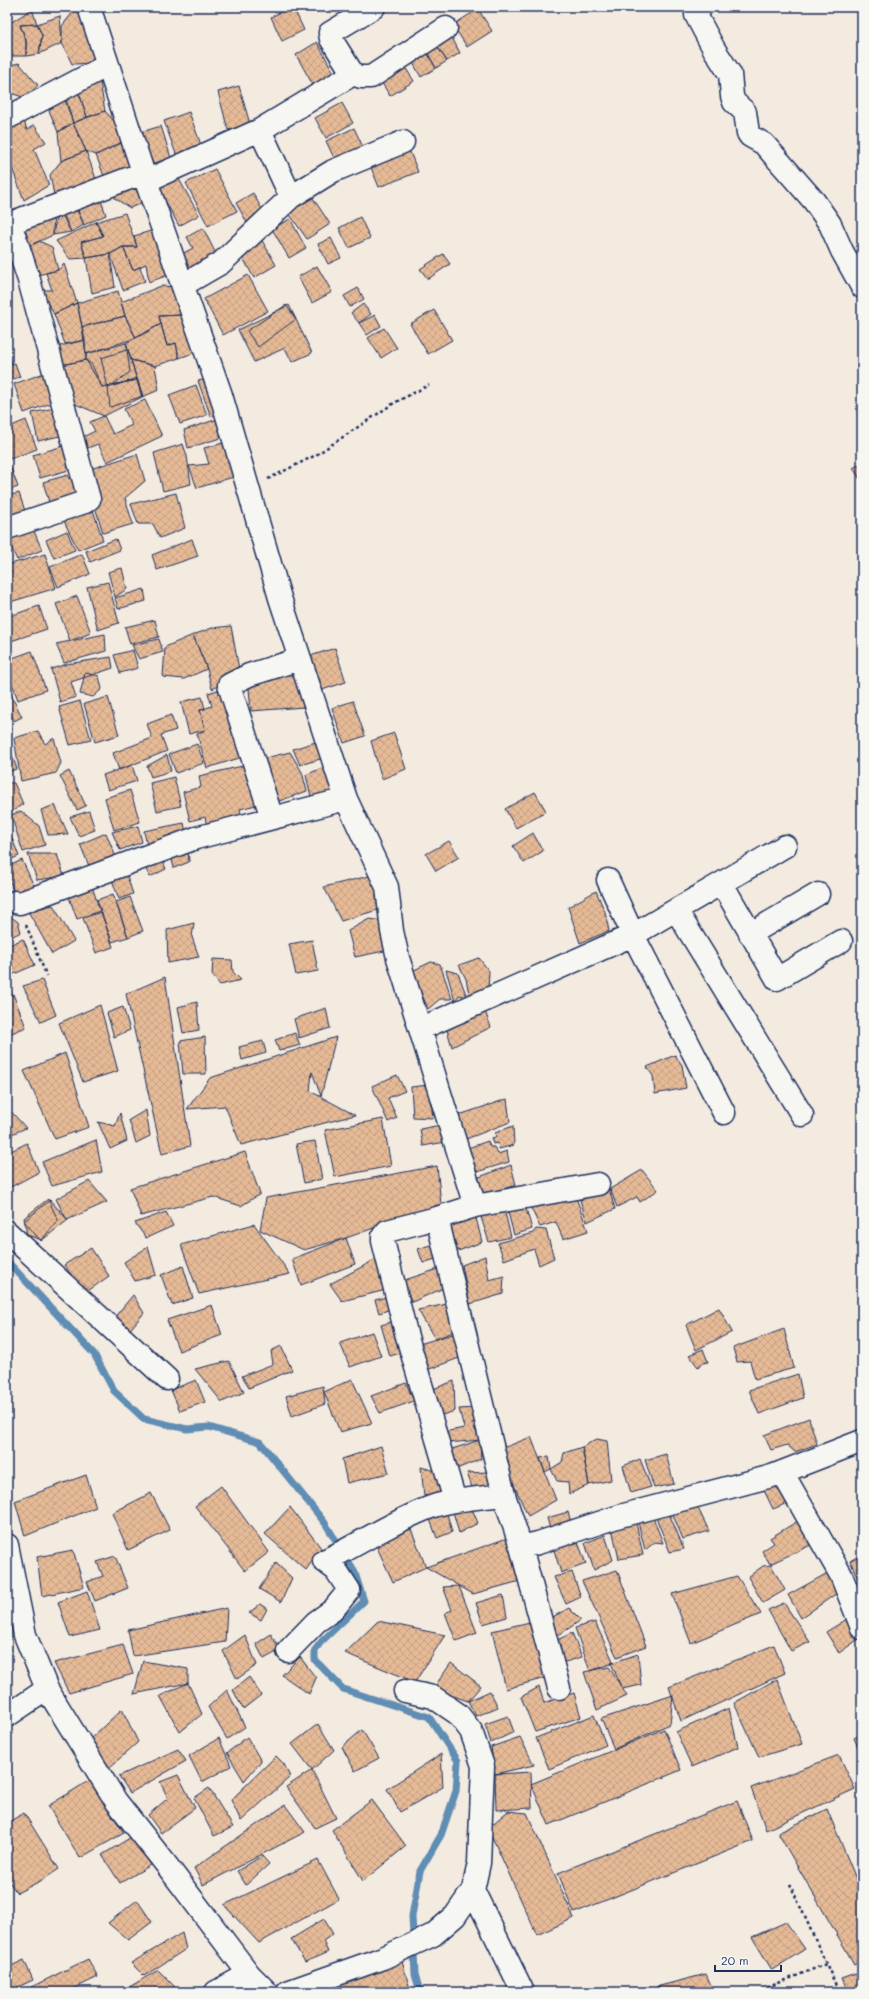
<svg xmlns="http://www.w3.org/2000/svg" width="869" height="1999" font-family="Mali,sans-serif">
<defs>
<pattern id="building-cross-hatch" width="8" height="8" patternUnits="userSpaceOnUse"><rect width="8" height="8" fill="#e6ba96"/><path d="M0 0l8 8M0 8l8-8" fill="none" stroke="#c5a084"/></pattern>
</defs>
<rect width="100%" height="100%" fill="#f3eae0"/>
<filter id="ink" filterUnits="userSpaceOnUse"><feTurbulence type="fractalNoise" baseFrequency=".025" numOctaves="2"/><feDisplacementMap in="SourceGraphic" scale="8" xChannelSelector="R" yChannelSelector="G"/><feConvolveMatrix kernelMatrix="1 2 1 2 8 2 1 2 1" color-interpolation-filters="sRGB"/></filter>
<g filter="url(#ink)">
<g fill="none" stroke-linecap="round" stroke-linejoin="round">
<!-- stream -->
<path stroke="#5f8db4" stroke-width="7" d="M7,1261L94,1354L114,1391L144,1419L187,1429L209,1427L260,1442L325,1523L354,1570L364,1601L321,1642L315,1650V1660L343,1689L429,1717L458,1761L456,1791L441,1835L420,1871L412,1916L415,1974L420,1992"/>
</g>
<!-- building -->
<path fill="url(#building-cross-hatch)" stroke="#1b2f5e" d="M77,7L102,63L72,64L62,43V26Z
M291,7H293L304,30L282,41L271,17Z
M32,9L37,24L20,25L26,40V56H7V25Z
M478,9L492,31L467,47L453,25Z
M60,16L62,43L39,54L42,35L37,24Z
M37,24L42,35L39,54L26,56V40L20,25Z
M449,32L460,53L447,61L434,42Z
M317,42L334,73L313,85L296,55Z
M434,42L447,61L436,68L424,47Z
M424,47L436,68L421,77L409,56Z
M401,61L414,81L390,96L377,75Z
M19,63L38,85L26,98L7,92V66Z
M99,76L105,111L87,117L77,87Z
M239,86L250,124L228,130L218,92Z
M77,87L87,117L73,123L63,94Z
M66,99L73,123L58,132L48,108Z
M342,103L353,123L326,138L315,118Z
M105,111L130,138L96,155L86,151L73,123Z
M189,112L201,145L176,154L164,121Z
M22,115L27,130L34,125L46,142L34,149L49,185L24,200L7,155V124Z
M73,123L86,151L61,161L58,132Z
M161,126L171,158L148,165L138,133Z
M354,128L363,147L335,160L326,141Z
M130,139L141,171L107,184L96,155Z
M406,142L418,172L379,187L367,158Z
M86,151L99,187L55,200L50,175L61,161Z
M215,169L237,211L208,226L186,183Z
M175,172L199,215L179,226L155,182Z
M139,177L146,201L130,208L116,199L109,190Z
M309,192L330,224L307,239L285,208Z
M253,193L266,217L249,226L236,203Z
M101,200L106,215L84,225L75,203Z
M73,202L84,225L71,232L60,207Z
M54,207L53,235L25,248L16,224Z
M58,207L71,232L53,235Z
M125,213L137,247H123L110,254L86,258L81,242L103,236L96,222Z
M360,217L370,238L349,248L339,228Z
M290,219L306,248L289,258L272,229Z
M96,222L103,236L81,242L86,258L70,259L56,241Z
M203,228L219,260L186,277L176,257L193,248L187,237Z
M154,230L174,273L149,282L146,264L133,270L123,247H137L134,236Z
M260,237L276,265L254,278L238,249Z
M331,238L341,258L328,264L318,244Z
M39,241L52,247L58,270L30,277L25,248Z
M123,247L133,270L140,267L145,281L123,290L110,254Z
M110,254L115,287L92,293L86,258Z
M443,254L450,264L428,279L420,269Z
M64,264L77,303L54,314L40,290H52L46,273L58,270Z
M317,266L332,292L312,303L298,277Z
M248,275L268,311L223,335L204,299Z
M161,286L179,287L182,315L159,316L161,324L136,338L125,316L121,302Z
M358,288L364,299L350,307L344,296Z
M118,291L125,316L82,327L77,303Z
M77,303L85,340L65,344L54,314Z
M363,304L371,314L359,323L351,313Z
M286,305L296,319L258,347L247,331Z
M289,305L312,353L292,362L285,348L254,362L238,330Z
M434,310L452,340L428,354L410,324Z
M182,315L197,352L179,358L176,343L167,346L159,316Z
M375,315L381,326L367,335L359,323Z
M125,316L136,338L86,354L82,327Z
M161,324L167,346L176,343L179,358L155,366L131,360L126,343Z
M384,328L397,348L381,358L368,338Z
M85,340L86,360L56,366L48,349Z
M126,343L137,380L102,387L86,360V354Z
M7,350L12,364L15,363L20,377L7,381Z
M127,350L130,372L108,388L101,358Z
M86,360L92,365L102,387L137,380L142,397L104,416L73,403L56,366Z
M131,360L155,366L159,390L142,397Z
M47,372L57,401L24,413L14,384Z
M137,378L143,396L110,407L108,388Z
M212,378L223,411L211,417L198,381Z
M196,385L207,415L180,424L169,395Z
M145,400L162,436L107,462L98,444L88,448L83,437L95,431L90,422L104,416L113,434L132,425L124,409Z
M58,407L64,435L38,441L32,413Z
M224,417L230,435L188,448L184,430Z
M26,420L37,449L7,460V428Z
M231,441L240,475L197,488L189,466L209,464L204,448Z
M70,444L76,468L40,478L33,455Z
M183,444L187,456L191,484L163,491L154,453Z
M137,454L145,481L125,498L133,524L103,533L84,471Z
M862,463V482L853,468Z
M11,468L18,487L7,491V469Z
M68,475L69,479L81,476L87,499L51,509L43,482Z
M19,493L26,514L7,520V496Z
M176,493L185,528L160,538L153,524H138L131,504Z
M91,504L103,540L78,550L63,519Z
M31,524L42,550L17,560L7,538Z
M67,531L75,550L54,558L46,540Z
M116,539L120,550L90,562L86,551Z
M192,539L198,556L157,570L152,555Z
M45,554L56,588L7,603V565Z
M82,554L90,574L58,587L50,567Z
M122,568L127,589L115,597L108,572Z
M108,582L119,623L98,630L87,587Z
M144,589L146,601L118,609L115,598Z
M77,596L91,633L70,641L56,604Z
M39,606L47,629L11,641L7,630V617Z
M155,620L159,637L130,644L125,627Z
M231,626L240,675L212,689L207,669L193,635L212,628Z
M105,634L106,651L64,663L56,644Z
M193,635L207,669L184,679L163,677L165,647Z
M159,639L163,652L139,659L132,645Z
M335,648L346,682L319,691L307,657Z
M133,650L138,668L120,673L114,655Z
M32,651L46,690L18,700L7,670V660Z
M111,657L113,668L71,682L76,697L60,702L51,669L67,664Z
M299,672L304,707L251,711L248,678Z
M85,673L99,676L102,689L93,697L80,694Z
M7,687L22,717L14,721L7,704Z
M228,687L249,755L207,768L197,734L205,730L200,710L212,706L208,693Z
M108,697L119,735L95,742L84,704Z
M202,697L205,709L200,710L205,730L189,734L181,702Z
M80,701L91,740L70,745L59,707Z
M353,701L365,736L344,743L332,708Z
M171,715L176,730L161,735L167,751L119,770L113,753L152,738L147,724Z
M7,719L11,730H7Z
M38,731L45,744L54,738L61,763L56,773L21,781L14,738Z
M394,733L406,769L382,779L371,741Z
M322,740L327,757L300,765L293,749Z
M7,741L17,769L7,772Z
M197,744L204,763L176,773L169,754Z
M290,752L302,772L307,791L271,804L257,760Z
M167,755L171,771L151,777L147,766Z
M251,764L260,804L240,809L242,818L207,827L205,817L190,821L183,792L201,787L199,776Z
M132,765L137,781L108,790L103,775Z
M326,766L338,791L312,801L306,775Z
M69,771L86,806L77,810L60,776Z
M174,777L181,806L157,811L150,783Z
M7,783H14L23,804L7,815Z
M130,790L140,822L114,830L105,798Z
M535,792L546,811L516,828L505,809Z
M55,805L68,834L48,835L41,810Z
M21,811L39,826L45,845L23,852L11,815Z
M89,811L95,830L79,836L70,817Z
M184,823L187,839L147,846L144,831Z
M7,826L19,856L7,861Z
M138,826L142,842L120,850L112,832Z
M106,833L115,855L89,866L80,844Z
M533,833L543,851L524,863L513,846Z
M449,841L459,857L436,871L426,854Z
M188,847L189,862L174,868L170,852Z
M28,854H57L64,876L37,880Z
M160,854L166,869L150,877L142,862Z
M22,860L34,886L15,894L7,874V867Z
M124,867L133,894L119,899L109,872Z
M377,874L384,908L341,921L324,887Z
M90,880L100,911L77,919L66,889Z
M596,891L605,912L609,931L580,943L568,907Z
M113,894L128,937L112,942L97,900Z
M130,897L143,931L128,937L116,902Z
M53,905L74,941L52,954L28,911Z
M101,912L113,947L96,953L83,918Z
M7,914L18,922L21,932L7,939Z
M369,919L384,921L389,950L355,957L348,931Z
M194,923L192,937L199,957L168,963L167,930Z
M23,939L35,965L7,977V946Z
M312,940L318,971L296,975L289,944Z
M479,958L489,971L488,992L470,999L466,979L459,965Z
M213,959L232,960L233,972L241,980L220,985L212,975Z
M431,962L440,964L452,999H440L428,1009L412,971Z
M446,970L458,973L467,997L459,995L455,1001Z
M165,977L190,1146L162,1154L126,994Z
M42,980L56,1015L41,1022L23,986Z
M13,994L26,1027L12,1033L7,1020V996Z
M197,1002L199,1030L183,1033L178,1007Z
M100,1005L118,1071L83,1082L59,1023Z
M123,1007L130,1030L114,1037L107,1013Z
M326,1008L330,1028L299,1038L294,1019Z
M481,1008L486,1014L491,1027L452,1047L445,1023Z
M295,1033L300,1045L279,1051L275,1040Z
M205,1037L206,1074H183L180,1041Z
M336,1037L321,1096L312,1072L310,1091L355,1115L241,1145L225,1106L187,1109L210,1078Z
M263,1041L266,1053L242,1060L239,1047Z
M65,1053L89,1127L55,1139L24,1071Z
M675,1055L682,1065L686,1088L655,1094L653,1076L647,1067Z
M397,1075L405,1091L388,1098L397,1118L388,1122L372,1086Z
M429,1085L433,1118L413,1117L411,1087Z
M507,1099L510,1122L461,1141L456,1116Z
M7,1107L26,1128L7,1136Z
M146,1110L150,1136L136,1143L129,1120Z
M120,1113L127,1141L110,1149L98,1122L115,1126Z
M383,1119L391,1166L335,1177L325,1130Z
M446,1124L451,1141L423,1146L420,1129Z
M513,1126L514,1145L499,1149L498,1143L493,1144L491,1138L496,1137L495,1133Z
M96,1140L102,1172L52,1186L42,1162Z
M315,1141L322,1179L304,1183L296,1144Z
M488,1141L490,1147H494L498,1154L507,1151L509,1162L470,1174L465,1149Z
M27,1143L39,1172L7,1189V1153Z
M245,1152L260,1194L241,1206L213,1197L141,1216L130,1188Z
M511,1165L516,1185L477,1197L474,1179Z
M437,1166L441,1204L346,1238L304,1250L260,1230L266,1198Z
M642,1170L658,1190L640,1202L637,1197L617,1207L610,1189Z
M89,1181L107,1202L67,1220L56,1199Z
M607,1182L615,1209L587,1222L580,1200L588,1197L586,1190Z
M574,1192L588,1231L563,1239L556,1222L540,1227L529,1204Z
M48,1199L58,1220L42,1240L27,1235L24,1218Z
M50,1200L68,1220L41,1241L24,1221Z
M524,1202L532,1229L514,1235L506,1205Z
M503,1205L511,1237L489,1242L479,1211Z
M474,1210L482,1242L453,1253L445,1221Z
M166,1212L173,1226L146,1238L135,1223Z
M254,1224L290,1274L199,1294L181,1245Z
M536,1229L546,1230L554,1258L539,1265L534,1249L504,1260L498,1243L533,1233Z
M346,1238L355,1264L301,1285L292,1259Z
M436,1243L441,1257L423,1263L418,1249Z
M148,1247L156,1275L135,1281L124,1262Z
M91,1248L109,1276L85,1293L64,1265Z
M485,1256L489,1280L504,1276L503,1294L470,1304L462,1265Z
M380,1257L386,1290L342,1301L330,1284Z
M183,1266L193,1298L172,1305L161,1275Z
M444,1267L446,1287L412,1302L402,1281Z
M133,1295L144,1313L128,1332L113,1319Z
M390,1296L394,1308L379,1313L375,1300Z
M452,1303L461,1329L435,1339L418,1310Z
M212,1305L222,1335L179,1351L167,1320Z
M719,1308L732,1332L696,1350L686,1325Z
M395,1321L404,1352L390,1356L381,1325Z
M784,1329L794,1368L755,1379L750,1361L737,1362L733,1348Z
M372,1332L381,1356L350,1367L340,1343Z
M456,1333L459,1358L427,1370L416,1345Z
M281,1346L292,1370L249,1388L242,1376L273,1364L271,1351Z
M703,1349L708,1362L703,1363L698,1367L689,1355Z
M229,1361L244,1392L222,1402L195,1369Z
M798,1374L803,1398L759,1414L749,1390Z
M352,1379L372,1423L340,1432L324,1392Z
M196,1380L205,1402L180,1411L171,1390Z
M454,1381L455,1411L439,1416L428,1391Z
M406,1383L414,1401L380,1413L371,1396Z
M323,1386L325,1404L292,1416L286,1396Z
M475,1408L480,1421L472,1423L480,1440L448,1443L444,1432L464,1428L459,1409Z
M809,1418L817,1444L795,1452L787,1445L771,1450L764,1435Z
M531,1437L556,1500L528,1516L498,1450Z
M597,1439L607,1441L611,1480L589,1485L582,1447Z
M480,1440L481,1459L454,1470L449,1450Z
M381,1446L389,1473L347,1483L342,1459Z
M582,1447L589,1485L569,1494L568,1482L557,1481L551,1469L562,1462L564,1453Z
M666,1454L674,1484L654,1488L645,1460Z
M549,1457L551,1469L545,1472L540,1458Z
M640,1459L651,1487L631,1493L623,1466Z
M421,1467L443,1473L444,1494L424,1496Z
M487,1472L496,1486L473,1490L467,1473Z
M86,1475L96,1507L25,1536L15,1501Z
M781,1477L792,1501L773,1509L761,1484Z
M221,1486L269,1552L245,1571L195,1506Z
M151,1493L170,1530L128,1550L112,1513Z
M695,1502L709,1531L683,1539L670,1508Z
M470,1504L478,1523L459,1533L452,1508Z
M290,1507L321,1548L306,1570L265,1534Z
M446,1510L452,1532L437,1538L428,1514Z
M668,1511L684,1549L670,1552L655,1515Z
M568,1512L572,1526L551,1532L547,1518Z
M652,1515L663,1543L655,1542L645,1550L637,1518Z
M635,1518L643,1555L619,1559L611,1524Z
M801,1519L813,1544L770,1564L762,1551L774,1543L770,1538Z
M411,1529L426,1567L393,1582L376,1545Z
M605,1535L613,1560L594,1570L585,1543Z
M510,1537L520,1581L473,1594L426,1567Z
M578,1542L586,1564L561,1573L554,1550Z
M73,1550L84,1587L42,1596L37,1557Z
M862,1554V1587L850,1561Z
M115,1556L128,1588L95,1601L87,1582L103,1576L97,1562Z
M276,1563L292,1578L281,1602L259,1589Z
M771,1565L785,1590L763,1603L748,1577L763,1566Z
M617,1570L646,1646L617,1657L582,1581Z
M833,1570L843,1589L801,1618L788,1595Z
M572,1572L581,1597L566,1604L554,1577Z
M737,1576L761,1614L691,1643L672,1594Z
M459,1586L477,1633L456,1641L445,1613L452,1610L443,1587Z
M87,1591L100,1630L70,1637L58,1602Z
M503,1595L507,1617L483,1624L476,1603Z
M784,1603L810,1642L791,1651L768,1610Z
M260,1604L267,1609L261,1620L249,1613Z
M227,1608L225,1642L133,1656L128,1630Z
M569,1608L581,1620L559,1635L549,1619Z
M852,1616L860,1638L839,1653L826,1632Z
M378,1621L445,1635L415,1682L345,1653Z
M534,1621L545,1678L506,1689L492,1631Z
M595,1622L614,1663L590,1671L575,1628Z
M572,1633L582,1657L558,1664L553,1642Z
M271,1634L280,1650L264,1659L256,1644Z
M245,1635L257,1665L237,1679L223,1651Z
M123,1645L133,1674L69,1693L54,1663Z
M774,1645L785,1673L681,1721L669,1687Z
M638,1654L641,1685L622,1689L611,1663Z
M300,1657L316,1678L309,1694L282,1675Z
M143,1661L188,1669V1683L134,1694Z
M451,1663L481,1686L468,1701L433,1689Z
M609,1667L627,1696L597,1710L584,1672Z
M249,1677L261,1695L243,1709L233,1690Z
M777,1679L802,1744L759,1757L734,1703Z
M188,1683L202,1714L180,1732L160,1696Z
M539,1687L544,1703L574,1693L581,1717L535,1732L521,1697Z
M227,1690L245,1727L227,1739L208,1707Z
M490,1691L498,1707L476,1716L468,1701Z
M673,1695L670,1724L614,1749L601,1719Z
M729,1708L738,1747L692,1767L676,1732Z
M122,1709L138,1742L109,1768L89,1740Z
M594,1715L606,1745L549,1769L536,1738Z
M508,1716L514,1732L491,1743L485,1724Z
M318,1724L334,1750L312,1770L292,1744Z
M664,1729L681,1770L549,1825L531,1784Z
M362,1730L379,1758L355,1771L342,1747Z
M862,1734V1756L854,1738Z
M247,1737L261,1761L244,1781L227,1753Z
M520,1737L534,1765L495,1774L491,1747Z
M219,1738L231,1766L202,1782L189,1756Z
M178,1749L186,1761L130,1793L119,1776Z
M441,1754L443,1787L400,1812L387,1789Z
M839,1755L855,1789L766,1830L751,1788Z
M276,1756L284,1764L290,1777L241,1821L231,1800Z
M312,1770L336,1818L315,1828L286,1787Z
M531,1772L532,1808L496,1810L495,1774Z
M178,1775L195,1808L161,1833L148,1815L168,1798L160,1782Z
M90,1780L124,1833L80,1858L48,1806Z
M209,1788L233,1827L214,1836L194,1798Z
M372,1800L406,1846L363,1881L332,1830Z
M737,1801L753,1841L574,1913L558,1873Z
M285,1805L305,1832L203,1885L194,1868Z
M827,1809L862,1893V1960L854,1964L778,1833Z
M508,1811L527,1813L574,1918L537,1935L488,1828Z
M24,1813L59,1869L44,1879L17,1893L7,1879V1823Z
M133,1836L151,1865L120,1883L102,1855Z
M262,1856L269,1864L246,1885L237,1871Z
M318,1860L339,1899L259,1943L224,1905Z
M137,1900L152,1922L128,1940L108,1923Z
M324,1919L333,1934L323,1941L328,1952L305,1962L291,1939Z
M786,1922L805,1949L772,1970L752,1937Z
M182,1933L186,1949L144,1976L131,1963Z
M401,1958L411,1992H307Z
M88,1959L98,1977L67,1992H21Z
M24,1960L33,1980L7,1992V1968Z
M158,1970L179,1991L121,1992Z
M862,1971V1992H848L842,1978Z
M706,1974L714,1992H658L656,1987Z"/>
<g fill="none" stroke-linecap="round" stroke-linejoin="round">
<!-- minor casing -->
<g stroke="#1b2f5e" stroke-width="25">
<path id="minor" d="M89,7L146,181L221,395L280,598L346,799L387,887L392,931L398,958L475,1206L437,1218L504,1495L521,1547L538,1543L620,1516L772,1476L862,1441
M701,7L697,9L696,15L714,49L730,74L732,96L734,102L745,112L748,133L750,136L764,144L814,201L830,224L842,251L862,287
M353,74L361,77H371L446,28
M7,118L108,65
M260,130L353,74L331,39L330,33L374,7
M146,181L260,130L291,197L333,171L403,142
M7,224H8L15,237L29,280L89,499L85,502L7,528
M8,224L143,173
M183,285L221,263L291,197
M272,818L229,685L249,675L300,659
M608,880L633,935L724,1113
M722,884L777,979L841,941
M15,902L20,903L196,838L346,799
M676,910L802,1115
M750,934L818,894
M420,1029L633,935L785,846
M475,1206L598,1184
M437,1218L387,1231L383,1236V1241L406,1333L455,1501
M7,1232L167,1379
M782,1472L841,1575L862,1628
M7,1545L25,1635L47,1689L116,1801L165,1863L249,1974L267,1992
M521,1547L559,1688
M288,1651L316,1622L333,1610L349,1590L336,1570L324,1561C360,1544 393,1521 431,1507C454,1499 480,1498 504,1495
M7,1716L47,1689
M473,1890L523,1992
M216,1992L249,1974
M287,1992L383,1958L433,1935L455,1916L473,1890L479,1863L483,1766L471,1731L458,1714L433,1697L405,1691"/>
</g>
<!-- path -->
<path stroke="#1b2f5e" stroke-width="2.5" stroke-dasharray="3 3" stroke-linecap="butt" d="M268,479L316,455L394,403L429,385
M26,925L47,977
M790,1884L839,1992
M756,1992L826,1964"/>
<!-- minor -->
<use href="#minor" stroke="#f6f6f2" stroke-width="22"/>
</g>
</g>
<!-- margin -->
<rect width="869" height="1999" fill="none" stroke="#f6f6f2" stroke-width="24"/>
<rect x="12" y="12" width="845" height="1975" fill="none" stroke="#1b2f5e" stroke-width="1.5" filter="url(#ink)"/>
<!-- scale -->
<path d="M715 1965v6h66v-6" fill="none" stroke="#1b2f5e" stroke-width="2"/>
<text x="721" y="1965" font-size="12" fill="#1b2f5e" stroke="#f6f6f2" stroke-width="3" paint-order="stroke">20 m</text>
</svg>
